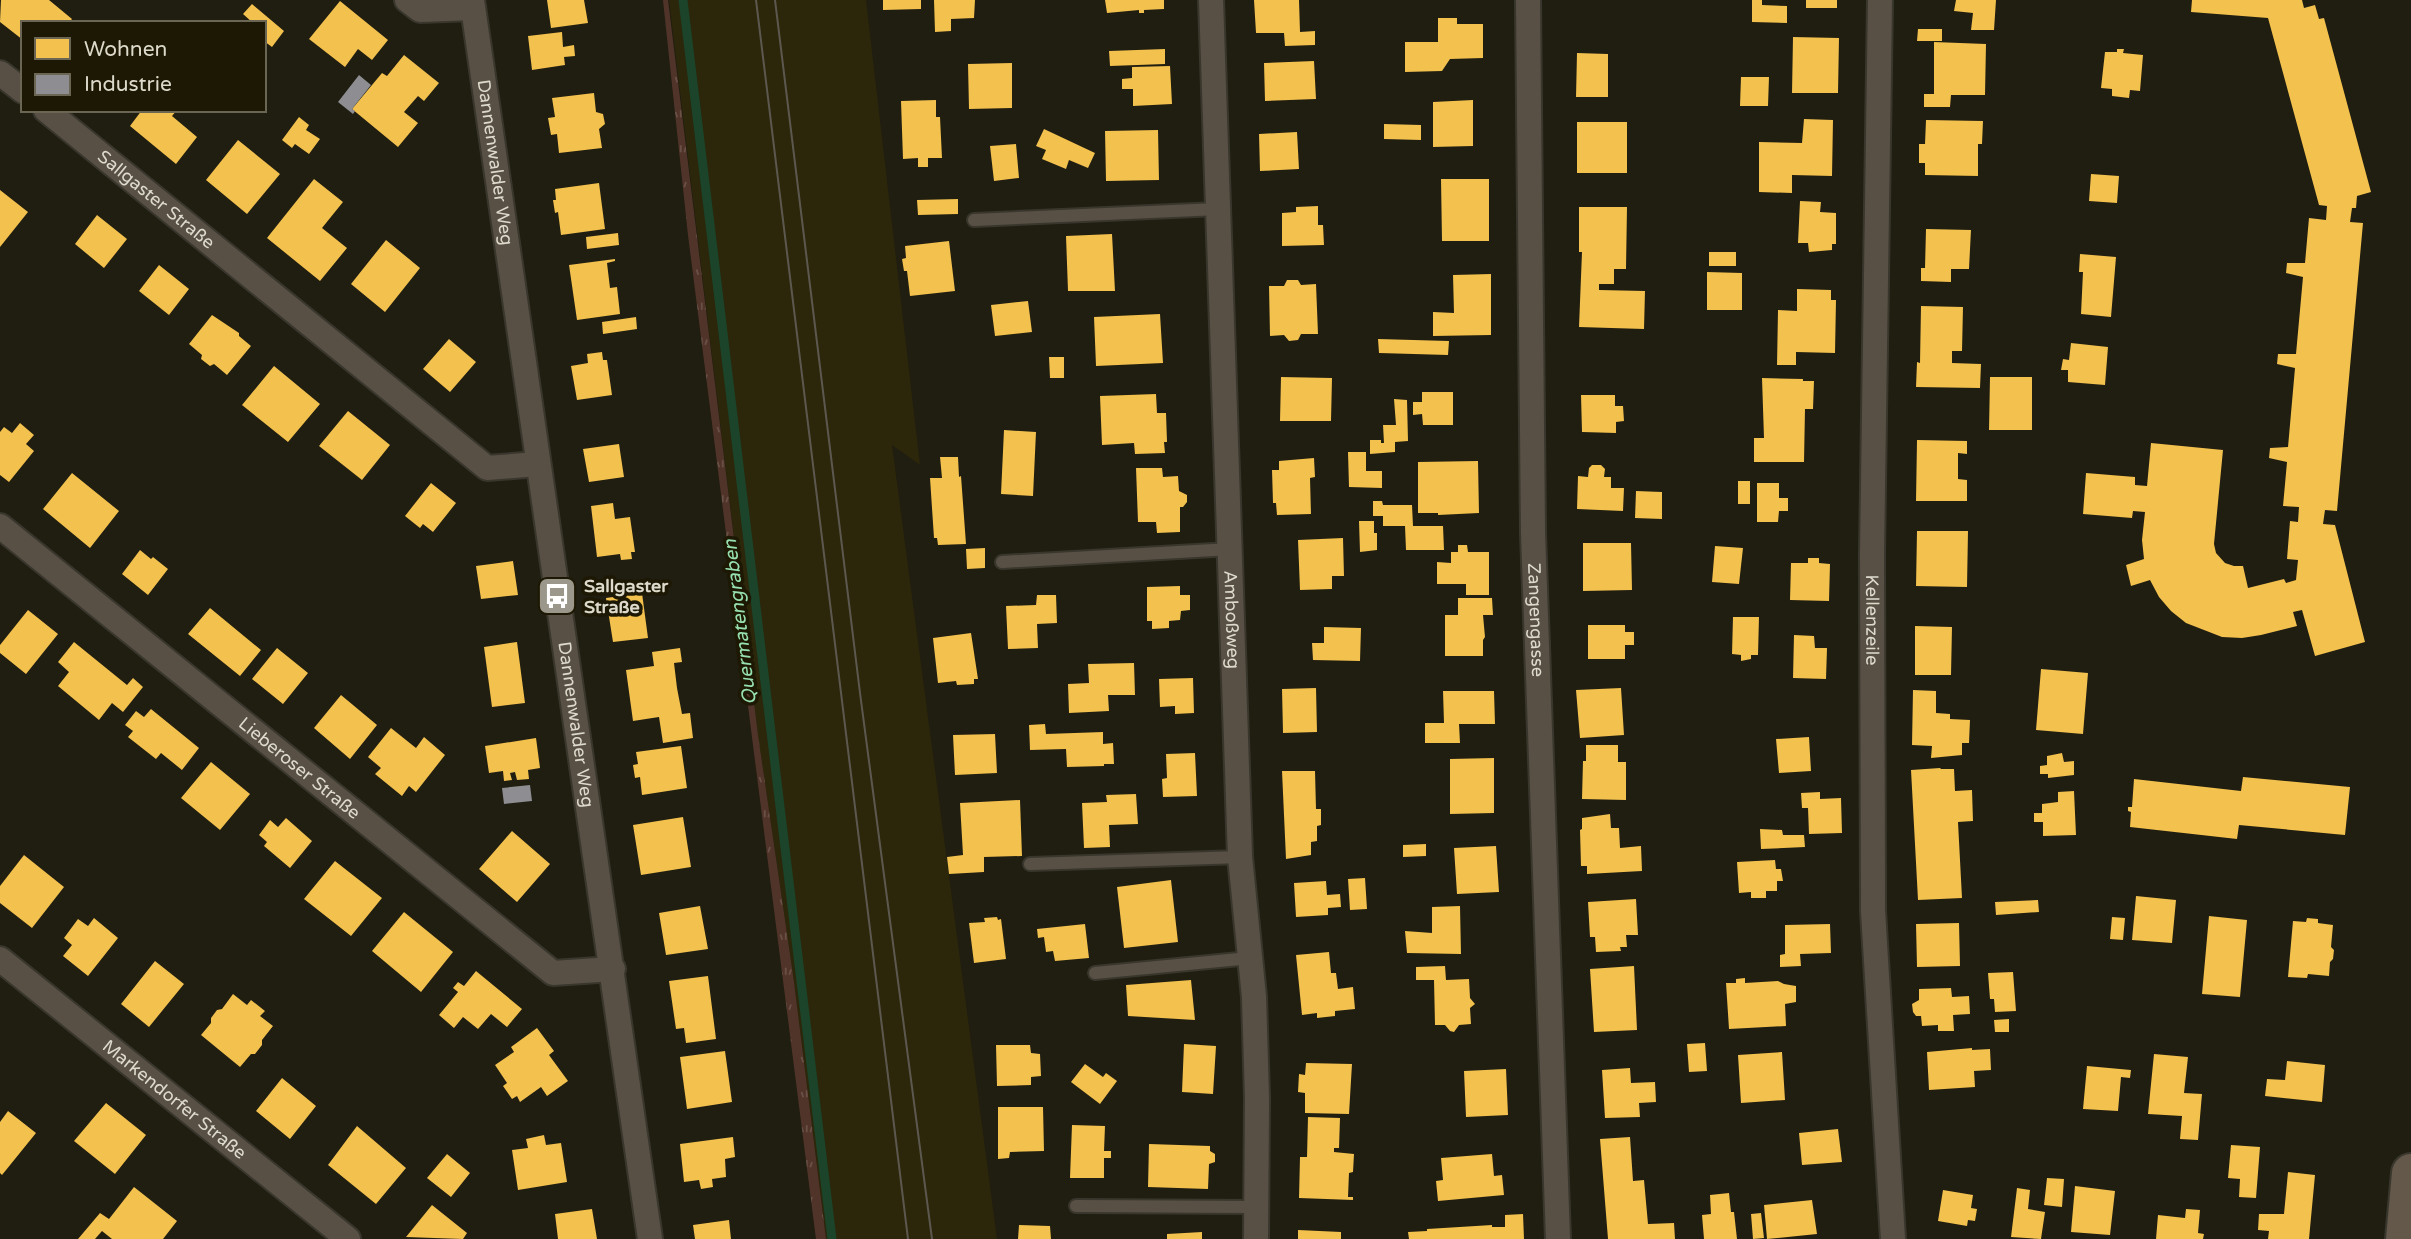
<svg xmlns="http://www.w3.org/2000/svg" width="2411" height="1239" font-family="'Varela Round',sans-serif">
<defs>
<pattern id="grass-tufts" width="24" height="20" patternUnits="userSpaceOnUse" patternTransform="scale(1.75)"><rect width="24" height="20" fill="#513429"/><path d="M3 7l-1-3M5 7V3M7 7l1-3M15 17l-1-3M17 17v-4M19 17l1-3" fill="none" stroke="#6a5147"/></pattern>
</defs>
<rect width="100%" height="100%" fill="#201d11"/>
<!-- built -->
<path fill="#2c270a" d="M669,0H866L920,465L892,445L997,1239H826L794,982L758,735Z"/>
<!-- grass -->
<path fill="url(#grass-tufts)" d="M663,0H668L758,735L794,982L826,1239H816L688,235Z"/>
<!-- homes -->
<path fill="#f2c14e" d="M1,0H49L72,19L69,23H23V40L0,22Z
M547,0H584L588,23L551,28Z
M883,0H921V9L883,10Z
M934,0H975L974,18L951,19V31L935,32Z
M1105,0H1164V9L1144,10V13H1139V10L1107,13Z
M1254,0H1299L1300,32L1315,31V45L1285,46L1284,33H1256Z
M1752,0H1762V5L1787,6V23L1752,22Z
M1806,0H1837V8H1806Z
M1956,0H1996L1994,30H1971L1973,13L1954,11Z
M2192,0H2302L2304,8L2315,5L2319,19L2324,18L2371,192L2357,196L2356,208H2352L2350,222L2363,223L2337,511L2325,510L2323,524L2335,525L2365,642L2315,656L2302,610L2293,612L2297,626L2261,635L2242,638L2222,637L2186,623L2171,611L2159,597L2150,580L2131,586L2126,565L2144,559L2142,540L2145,512L2133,511L2132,518L2083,514L2086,473L2135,477V485L2147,486L2151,443L2223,450L2214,544L2216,553L2225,563L2234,566H2243L2248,588L2284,579L2286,583L2296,580L2298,560L2287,559L2290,521L2298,522L2299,507L2283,506L2287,462L2269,458L2270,448L2288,447L2295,368L2277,364L2278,354H2296L2303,277L2286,273L2287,263H2305L2309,218L2326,220L2327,206L2319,205L2268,18L2191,12Z
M340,1L388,40L372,60L358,49L345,67L309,39Z
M252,4L284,31L272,47L264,41V23H253L243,14Z
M1438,18H1457V24H1483V58L1450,59L1442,71L1405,72V42H1438Z
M1918,29H1942V41H1917Z
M562,32L563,47L574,45L575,56L564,57L565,65L532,70L528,36Z
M1793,37L1839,38L1838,93H1792Z
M1934,42L1986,44L1985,95H1951L1950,107H1924V94H1934Z
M1165,49V64L1110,66L1109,51Z
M2117,49H2124L2123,53L2143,55L2140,91L2130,90L2129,98L2112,96V89L2101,88L2105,52H2117Z
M1577,53L1608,54V97H1576Z
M404,55L439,83L424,101L418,96L404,112L418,123L398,147L352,109L382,73L387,76Z
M1314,61L1316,99L1265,101L1264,63Z
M1012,63V108L969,109L968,64Z
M1170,66L1172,104L1133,106V89H1122V79L1132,78V67Z
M1741,77H1769L1768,106H1740Z
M594,93L596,112L603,114L605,124L599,129L602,148L559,153L557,134L551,135L548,118L555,117L552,98Z
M936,100V117H940L942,158H928V167H918V158L903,159L901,101Z
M1473,100V146L1433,147V102Z
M142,110H177L172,116L197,137L176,164L130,126Z
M299,117L309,125L306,130L320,139L309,154L295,144L292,148L282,140Z
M1804,119L1833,120L1832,176L1792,175V193L1759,192V142L1802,143Z
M1926,120L1983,121L1982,144H1978V176L1925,175V163H1919V144H1925Z
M1577,122H1627V173H1577Z
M1384,124L1421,125V140L1384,139Z
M1044,129L1095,153L1088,168L1069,160L1066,169L1042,159L1046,150L1036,146Z
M1158,130L1159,180L1106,181L1105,131Z
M1297,132L1299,169L1260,171L1259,134Z
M238,140L280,174L247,214L206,180Z
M1016,144L1019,178L994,181L990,146Z
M2091,174L2119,176L2117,203L2089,201Z
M314,179L343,202L322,228L347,248L320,281L267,238Z
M1441,179H1489V241H1442Z
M599,183L605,229L561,235L558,212L555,213L553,200H556L555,189Z
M0,190L28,212L0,247Z
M958,199V214L918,215L917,200Z
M1800,201L1821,202L1820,212L1836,213V244H1832V250L1809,252L1808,243H1798Z
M1318,206V225H1323L1324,245L1282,246V213L1296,212V207Z
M1579,207H1627L1626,269H1614V284H1599V290L1645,291L1644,329L1579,327L1582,252H1579Z
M97,215L127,239L104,268L75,244Z
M1926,229L1971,230L1969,269H1951V282L1921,281V268H1925Z
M618,233L619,245L587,249L586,237Z
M1112,234L1115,291H1068L1066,236Z
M386,240L420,268L385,312L351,284Z
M949,241L955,291L910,296L907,271H904L902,259L906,258L905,246Z
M1709,252H1736V266H1709Z
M2080,254L2116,257L2111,317L2081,314L2083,272H2079Z
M615,259V261L607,263L610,288L617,287L620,314L577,320L569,265Z
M159,265L189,289L169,315L139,291Z
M1707,272L1742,273V310H1707Z
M1491,274V335L1433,336V312L1454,313L1453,275Z
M1287,280H1298L1301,285L1316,284L1318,334H1301L1298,340L1289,341L1284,335L1270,336L1269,286H1284Z
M1797,289L1831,290V300H1836L1835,353L1796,352V365H1777L1778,310L1797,311Z
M1028,301L1032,332L995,336L991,305Z
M1921,306L1963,307L1962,351H1952V363L1981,364L1980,388L1916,387L1917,362L1920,363Z
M1160,314L1163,363L1096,366L1094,317Z
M212,315L239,333V336L251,346L227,375L214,364L210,366L201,359L202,355L189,344Z
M636,317L637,329L603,334L602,322Z
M449,339L476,362L450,392L423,369Z
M1378,339L1449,341L1448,355L1379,353Z
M2071,343L2108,347L2105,385L2068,382V370H2061L2063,359L2069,360Z
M602,352L603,360H607L612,395L577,400L571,366L588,363L587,354Z
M1049,357H1064V378H1050Z
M274,366L320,404L288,442L242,405Z
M1281,377L1332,378L1331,421H1280Z
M1990,377H2032V430H1989Z
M1762,378L1803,379V381H1814L1813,409H1805L1804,462H1754V438H1764Z
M1422,392H1453V425H1423L1422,414L1413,415V402H1422Z
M1156,394L1157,413H1166L1167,442H1164L1165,453L1135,454L1134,443L1102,445L1100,396Z
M1581,395H1615V406H1623L1624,421L1616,422V433L1582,432Z
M1394,399L1407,400L1408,441L1395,442V452L1370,454V440H1381V443H1384L1383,425H1396Z
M348,411L390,445L362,480L319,446Z
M20,423L34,435L26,444L34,451L9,482L0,475V432L4,427L12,433Z
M1004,430L1036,432L1033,496L1001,494Z
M1917,440L1967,441V454L1958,453V479L1967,480V501H1916Z
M619,444L624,477L589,482L583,449Z
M1348,452H1366V471H1382V488L1349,487Z
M940,457H958L959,477L961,476L966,544L938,545L937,538H934L930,478H942Z
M1314,458L1315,477L1310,478L1311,514L1277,515L1276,503H1273L1272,470H1279V461Z
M1478,461L1479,513L1438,515V513H1418V462Z
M1592,465H1601L1605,469L1604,477H1611V488H1624L1623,511L1577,509L1578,476L1588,477L1589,468Z
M1136,468H1162L1163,477L1178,476L1179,491L1187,495V502L1183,507H1180V532L1157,533L1156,522H1138Z
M72,473L119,511L90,548L43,509Z
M1738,481H1750V504H1738Z
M431,483L456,503L433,532L423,524L420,528L405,516Z
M1757,483H1779V498H1788V511H1779L1778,522H1757Z
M1636,491L1662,492V519L1635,518Z
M1373,501H1382L1383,505H1412L1413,526H1443L1444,550H1406L1405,526H1383V516H1373Z
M613,503L615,519L630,517L635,552H631L632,559L621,560L620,554L597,557L591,506Z
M1359,521H1374V533H1377V550L1360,552Z
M1917,531H1968L1967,587L1916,586Z
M1343,538L1344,576H1332V589L1300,590L1298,540Z
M1583,543H1631L1632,590L1583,591Z
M1458,545H1467L1468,552H1489V595H1466V584H1437V562L1451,563V552H1458Z
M1715,546L1743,548L1739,584L1712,582Z
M985,548V568L967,569L966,549Z
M140,550L151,559L153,557L168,569L148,595L122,574Z
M1808,558H1819V563L1830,564L1829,601L1790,600L1791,563H1808Z
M513,561L518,595L481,599L476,566Z
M1180,586V595H1190V610L1181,611L1180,620L1169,621V628L1152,629V621H1147V587Z
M642,593L648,638L613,642L606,598Z
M1037,595H1056L1057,623L1037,624L1038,648L1008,649L1006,606L1036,605Z
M1458,598H1492L1493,615H1483L1485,637L1483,640V656H1445V615H1458Z
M210,608L261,650L240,676L188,634Z
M28,610L58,634L26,674L0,653V645Z
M1733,617H1759L1758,655H1751V659L1741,661V655L1732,654Z
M1588,625H1625V632H1634V645H1625V659H1588Z
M1915,626L1952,627L1951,675H1915Z
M1324,627L1361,628L1360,661L1313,660L1312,643H1324Z
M971,633L978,679H974V684L957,685L956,681L938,683L933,638Z
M1794,635L1814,636L1815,648H1827L1826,679L1793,678Z
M74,642L127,685L133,678L143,687L123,712L112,703L99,720L58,686L69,672L58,662Z
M517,642L525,703L492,707L484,647Z
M277,648L308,673L283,704L252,679Z
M680,648L682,662L674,663L677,688L682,714L690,713L693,738L663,743L659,717L633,721L626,670L654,666L652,652Z
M1134,663L1135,695H1108L1109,711L1069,713L1068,684L1089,683L1088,664Z
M2041,669L2088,673L2083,734L2036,730Z
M1193,678L1194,713L1175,714V706L1160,707L1159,679Z
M1316,688L1317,732L1283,733L1282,689Z
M1621,688L1624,735L1580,738L1576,690Z
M1913,690L1936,691V713L1950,714V719L1970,720L1969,743H1962V755L1931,758L1932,746L1912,745Z
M1443,691H1494L1495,724H1459L1460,743H1425V723H1444Z
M341,695L377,725L350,759L314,728Z
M151,709L199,748L182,770L161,753L156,759L128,737L133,731L125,725L136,711L144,717Z
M1045,724L1046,734L1103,732V744L1113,743L1114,764H1104V766L1067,767L1066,749L1030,750L1029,725Z
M391,728L416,748L424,737L445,755L416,792L409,786L402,796L375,774L381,768L368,757Z
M995,734L997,773L955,775L953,735Z
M1809,737L1811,771L1779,773L1776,739Z
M536,738L540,768L528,770L529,779L517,780L515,772L510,773L512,780L504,781L503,771L489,773L485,746Z
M1586,745H1618V762H1626V800L1582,799L1583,761H1586Z
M681,746L687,788L642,795L640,777L635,778L633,765L638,764L636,752Z
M1195,753L1197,796L1163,797L1162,779L1167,778L1166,754Z
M2062,753L2064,762L2074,761V775L2048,778V774H2040V766L2047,765V756Z
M1494,758V813L1450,814V759Z
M211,762L250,794L220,830L181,798Z
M1940,768L1941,769H1954L1955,791L1972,790L1973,821L1958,822L1962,898L1918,900L1911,770Z
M1282,771H1315L1316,809H1321V825L1317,826V841L1311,842V855L1286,859Z
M2243,777L2350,787L2345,835L2239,825L2237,839L2130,827L2131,812L2128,811V807H2132L2134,779L2241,791Z
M2074,791L2076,835L2043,836V822H2034V813H2042V804L2058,802V792Z
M1820,792V799L1841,798L1842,833L1809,834L1808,808H1802L1801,793Z
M1136,794L1138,824L1109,825L1110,847L1084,848L1082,803L1107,802L1106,795Z
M1020,800L1022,856L984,857V872L949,874L947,857L963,855L960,803Z
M1610,814L1611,828H1619L1620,848L1641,846L1642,871L1587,874V866H1581L1580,830L1582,829V818Z
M683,817L691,867L641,875L633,825Z
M286,818L312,841L290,868L264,846L267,842L259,835L270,820L278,827Z
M1760,829L1782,830L1783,835H1804L1805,847L1761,849Z
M512,831L550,864L517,902L479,869Z
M1426,844V856L1403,857V845Z
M1496,846L1499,892L1457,894L1454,848Z
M24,855L64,887L32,928L0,903V886Z
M1775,860L1776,869H1781L1783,881H1777V891H1766V898H1751V892L1739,893L1737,862Z
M335,861L382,898L351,936L304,899Z
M1365,878L1367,909L1350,910L1348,879Z
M1171,880L1178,942L1124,948L1117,887Z
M1326,881L1327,895L1340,894L1341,907L1328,908V915L1296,917L1294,883Z
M2136,896L2176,900L2172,943L2132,940Z
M1636,899L1638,935H1626L1627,947H1620L1621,951L1596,952L1595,937H1590L1588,902Z
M2038,900L2039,912L1996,915L1995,902Z
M700,906L708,949L666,955L659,913Z
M1460,906L1461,954L1407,953L1405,931L1432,933V907Z
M404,912L453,952L421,992L372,951Z
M2209,916L2247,920L2240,997L2202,994Z
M997,917L998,920L1001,919L1006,959L974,963L969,923L985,922L984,918Z
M2112,917L2125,918L2123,940L2110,939Z
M94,918L118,938L88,976L63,956L72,945L64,938L78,919L88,926Z
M2307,918L2318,919V923L2333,925L2331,947L2334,950L2333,959L2330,962L2329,976L2308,974L2307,978L2288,977L2293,921L2306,922Z
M1959,923L1960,966L1917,967L1916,924Z
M1085,924L1089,958L1055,961L1053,951L1046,952L1044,937L1038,938L1037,929Z
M1830,924L1831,953L1800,954L1801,966L1780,967V955L1785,954V925Z
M1329,952L1331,973H1336L1338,989L1353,987L1355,1009L1335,1011V1016L1317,1018V1013L1302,1015L1296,955Z
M155,961L184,984L149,1027L121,1004Z
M1445,966L1446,980L1469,979L1470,998L1475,1004L1470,1008L1471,1024L1459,1025L1454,1032L1450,1031L1445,1025H1435L1434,980H1416V967Z
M1634,966L1637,1030L1594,1032L1590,969Z
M476,971L522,1009L507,1027L491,1014L478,1029L463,1017L454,1028L439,1015L458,992L453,988L458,982L464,986Z
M2013,972L2016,1011L1995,1012L1994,999H1990L1988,973Z
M708,976L716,1039L686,1043L684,1028L676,1029L669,981Z
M1745,978V983L1778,981L1784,984L1796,986V1002L1785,1004L1786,1026L1729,1029L1726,983H1736V979Z
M1191,980L1195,1020L1128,1016L1126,985Z
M1951,988L1952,997L1969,996L1970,1014L1953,1015L1954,1031H1938V1025L1922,1026L1921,1016H1916L1913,1012L1912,1004L1919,1000V989Z
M233,994L247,1005L251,1000L265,1011L260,1016L273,1026L262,1040V1045L255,1054H251L240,1067L201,1035L211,1023V1018L217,1010L222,1009Z
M2009,1019V1032H1995L1994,1020Z
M537,1028L554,1051L549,1055L568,1081L547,1096L541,1087L520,1102L517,1096L512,1099L503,1086L507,1083L495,1065L514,1052L511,1047Z
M1705,1043L1707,1071L1689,1072L1687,1044Z
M1184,1044L1216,1046L1213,1094L1182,1092Z
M996,1045H1030L1031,1053L1040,1054L1041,1076L1031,1077V1085L997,1086Z
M1972,1048V1050L1990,1049L1991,1070L1974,1071L1975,1087L1929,1090L1927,1052Z
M725,1051L732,1102L687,1109L680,1057Z
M1782,1052L1785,1100L1741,1103L1738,1055Z
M2154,1054L2188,1057L2184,1093L2202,1094L2198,1140L2180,1139L2182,1116L2148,1114Z
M2287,1061L2325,1065L2322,1102L2265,1096L2267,1079L2285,1080Z
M1306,1063L1352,1064L1349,1114L1305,1113V1093L1298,1092L1299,1074L1305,1075Z
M1085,1064L1103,1077L1106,1073L1117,1081L1100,1104L1071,1082Z
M2087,1066L2131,1070L2130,1078L2121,1077L2118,1111L2083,1109Z
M1630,1068L1631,1083L1655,1082L1656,1102L1639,1103L1640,1117L1605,1118L1602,1070Z
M1506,1069L1508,1115L1466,1117L1464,1071Z
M282,1078L316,1106L290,1139L256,1111Z
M106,1103L146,1135L115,1174L74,1141Z
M998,1107H1043L1044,1151L1010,1152L1009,1158L998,1159Z
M8,1111L36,1133L2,1175L0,1173V1122Z
M1308,1117L1340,1118L1339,1148H1334V1152L1354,1154L1353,1172L1349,1173L1348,1197H1353V1200L1299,1198L1300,1157H1307Z
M1072,1125L1105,1126L1104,1151H1111V1158H1104V1178H1070Z
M357,1126L406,1168L376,1204L328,1165Z
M1838,1129L1842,1162L1802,1165L1799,1133Z
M544,1135L546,1145L561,1143L567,1182L518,1190L512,1150L528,1148L526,1139Z
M733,1137L735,1157L725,1159L726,1177L712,1179L713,1187L701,1189L699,1180L684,1182L680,1144Z
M1630,1137L1633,1181L1644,1180L1648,1224L1674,1223L1675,1239H1608L1600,1139Z
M1149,1144L1210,1146V1151L1215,1154V1162L1209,1164L1208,1189L1148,1187Z
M2231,1145L2260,1147L2256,1198L2239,1197L2240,1179L2228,1178Z
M447,1154L470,1173L451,1197L427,1178Z
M1492,1154L1494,1176L1502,1175L1504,1195L1438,1201L1436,1181L1443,1180L1441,1158Z
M2288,1172L2315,1175L2309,1239H2268L2269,1231L2258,1230L2259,1214H2284Z
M2047,1178L2064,1179L2062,1207L2044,1205Z
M2075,1186L2115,1191L2110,1235L2071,1232Z
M134,1187L177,1221L163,1239H112L102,1231L95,1239H78L100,1213L109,1219Z
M2017,1188L2030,1190L2028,1209L2045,1212L2041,1239L2011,1237Z
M1943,1190L1973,1195L1971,1208L1977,1209L1975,1221L1968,1220L1967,1226L1938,1221Z
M1729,1193L1731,1212H1734L1737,1239H1704L1702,1215L1711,1214L1710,1195Z
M1812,1200L1817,1234L1767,1239L1764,1205Z
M432,1205L467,1233L463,1239L406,1237Z
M592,1209L597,1239H558L555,1214Z
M2186,1209L2200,1210L2198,1233L2204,1234L2203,1239H2156L2158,1215L2185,1218Z
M1761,1213L1764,1238L1753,1239L1751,1214Z
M1523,1214L1524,1239H1409L1408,1232L1427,1231V1229L1492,1225V1227H1505V1215Z
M729,1220L731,1239H695L693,1225Z
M1019,1225L1050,1226L1051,1239H1018Z
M1298,1230L1341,1232V1239H1298Z
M1202,1232V1239H1167V1234Z"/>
<!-- industry -->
<path fill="#8d8d92" d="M359,75L371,85L352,109L355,111L353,114L338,102Z
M530,785L532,801L504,804L502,788Z"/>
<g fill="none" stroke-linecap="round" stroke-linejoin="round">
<!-- stream -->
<path stroke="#1b442a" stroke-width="9" d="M683,0L832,1239"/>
<!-- service casing -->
<g stroke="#39372d" stroke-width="16">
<path id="service" d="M974,220L1218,209
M1002,562L1231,549
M1030,864L1240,857
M1095,973L1250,958
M1076,1206L1256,1207"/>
</g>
<!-- minor casing -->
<g stroke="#39372d" stroke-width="28">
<g id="minor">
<path d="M407,0L420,10L473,8"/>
<path id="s1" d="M472,0L650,1239"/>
<path id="s2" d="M1211,0L1240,857L1254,997L1257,1098L1256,1239"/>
<path id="s3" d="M1528,0L1533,533L1558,1239"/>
<path id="s4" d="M1880,0L1872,554L1873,911L1893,1239"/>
<path d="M0,73L23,91"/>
<path id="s5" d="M46,110L487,468L538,464"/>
<path id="s6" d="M0,526L553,973L613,969"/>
<path id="s7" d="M0,959L348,1239"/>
</g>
</g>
<!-- primary casing -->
<g stroke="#39372d" stroke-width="42">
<path id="primary" d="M2405,1239L2411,1173"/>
</g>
<!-- service -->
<use href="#service" stroke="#595045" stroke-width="12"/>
<!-- minor -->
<use href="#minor" stroke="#595045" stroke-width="24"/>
<!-- primary -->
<use href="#primary" stroke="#635849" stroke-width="38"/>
<!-- tram -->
<path stroke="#5d584f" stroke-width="2" d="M756,0L908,1239
M775,0L860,693L932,1239"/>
</g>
<!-- icons -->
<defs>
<g id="bus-square" transform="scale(2.0125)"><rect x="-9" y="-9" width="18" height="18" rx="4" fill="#9b988b" stroke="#1d1803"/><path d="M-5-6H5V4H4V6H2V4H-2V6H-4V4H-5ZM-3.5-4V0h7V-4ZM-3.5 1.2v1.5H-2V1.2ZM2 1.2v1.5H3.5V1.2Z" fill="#fff"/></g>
</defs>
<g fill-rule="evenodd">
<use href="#bus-square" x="557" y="596"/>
</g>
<g text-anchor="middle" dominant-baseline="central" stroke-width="7" stroke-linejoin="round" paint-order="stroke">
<!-- street labels -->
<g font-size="18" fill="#dddacc" stroke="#1d1803">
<text stroke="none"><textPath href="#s1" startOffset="164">Dannenwalder Weg</textPath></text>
<text stroke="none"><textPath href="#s5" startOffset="142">Sallgaster Straße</textPath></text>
<text stroke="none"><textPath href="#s2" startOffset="620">Amboßweg</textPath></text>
<text stroke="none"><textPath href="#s3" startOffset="620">Zangengasse</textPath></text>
<text stroke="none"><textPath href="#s4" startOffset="620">Kellenzeile</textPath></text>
<text stroke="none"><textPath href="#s1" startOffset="732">Dannenwalder Weg</textPath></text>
<text stroke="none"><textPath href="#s6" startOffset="385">Lieberoser Straße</textPath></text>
<text stroke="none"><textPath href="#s7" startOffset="224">Markendorfer Straße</textPath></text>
</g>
<!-- poi labels -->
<g font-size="18" font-weight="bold" fill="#dddacc" stroke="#1d1803" text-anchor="start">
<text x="584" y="586">Sallgaster<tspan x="584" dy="21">Straße</tspan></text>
</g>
<!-- water labels -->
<g font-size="19" font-style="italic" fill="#97e0af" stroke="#1d1803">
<text transform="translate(740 622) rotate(-97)">Quermatengraben</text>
</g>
</g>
<!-- legend -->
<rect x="21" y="21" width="245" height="91" fill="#1d1803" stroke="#6a6653" stroke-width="2"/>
<rect x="35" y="38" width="35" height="21" fill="#f2c14e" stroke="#6a6653" stroke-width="2"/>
<text x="84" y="56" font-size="21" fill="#dddacc">Wohnen</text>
<rect x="35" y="74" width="35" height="21" fill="#8d8d92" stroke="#6a6653" stroke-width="2"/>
<text x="84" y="91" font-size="21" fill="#dddacc">Industrie</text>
</svg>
